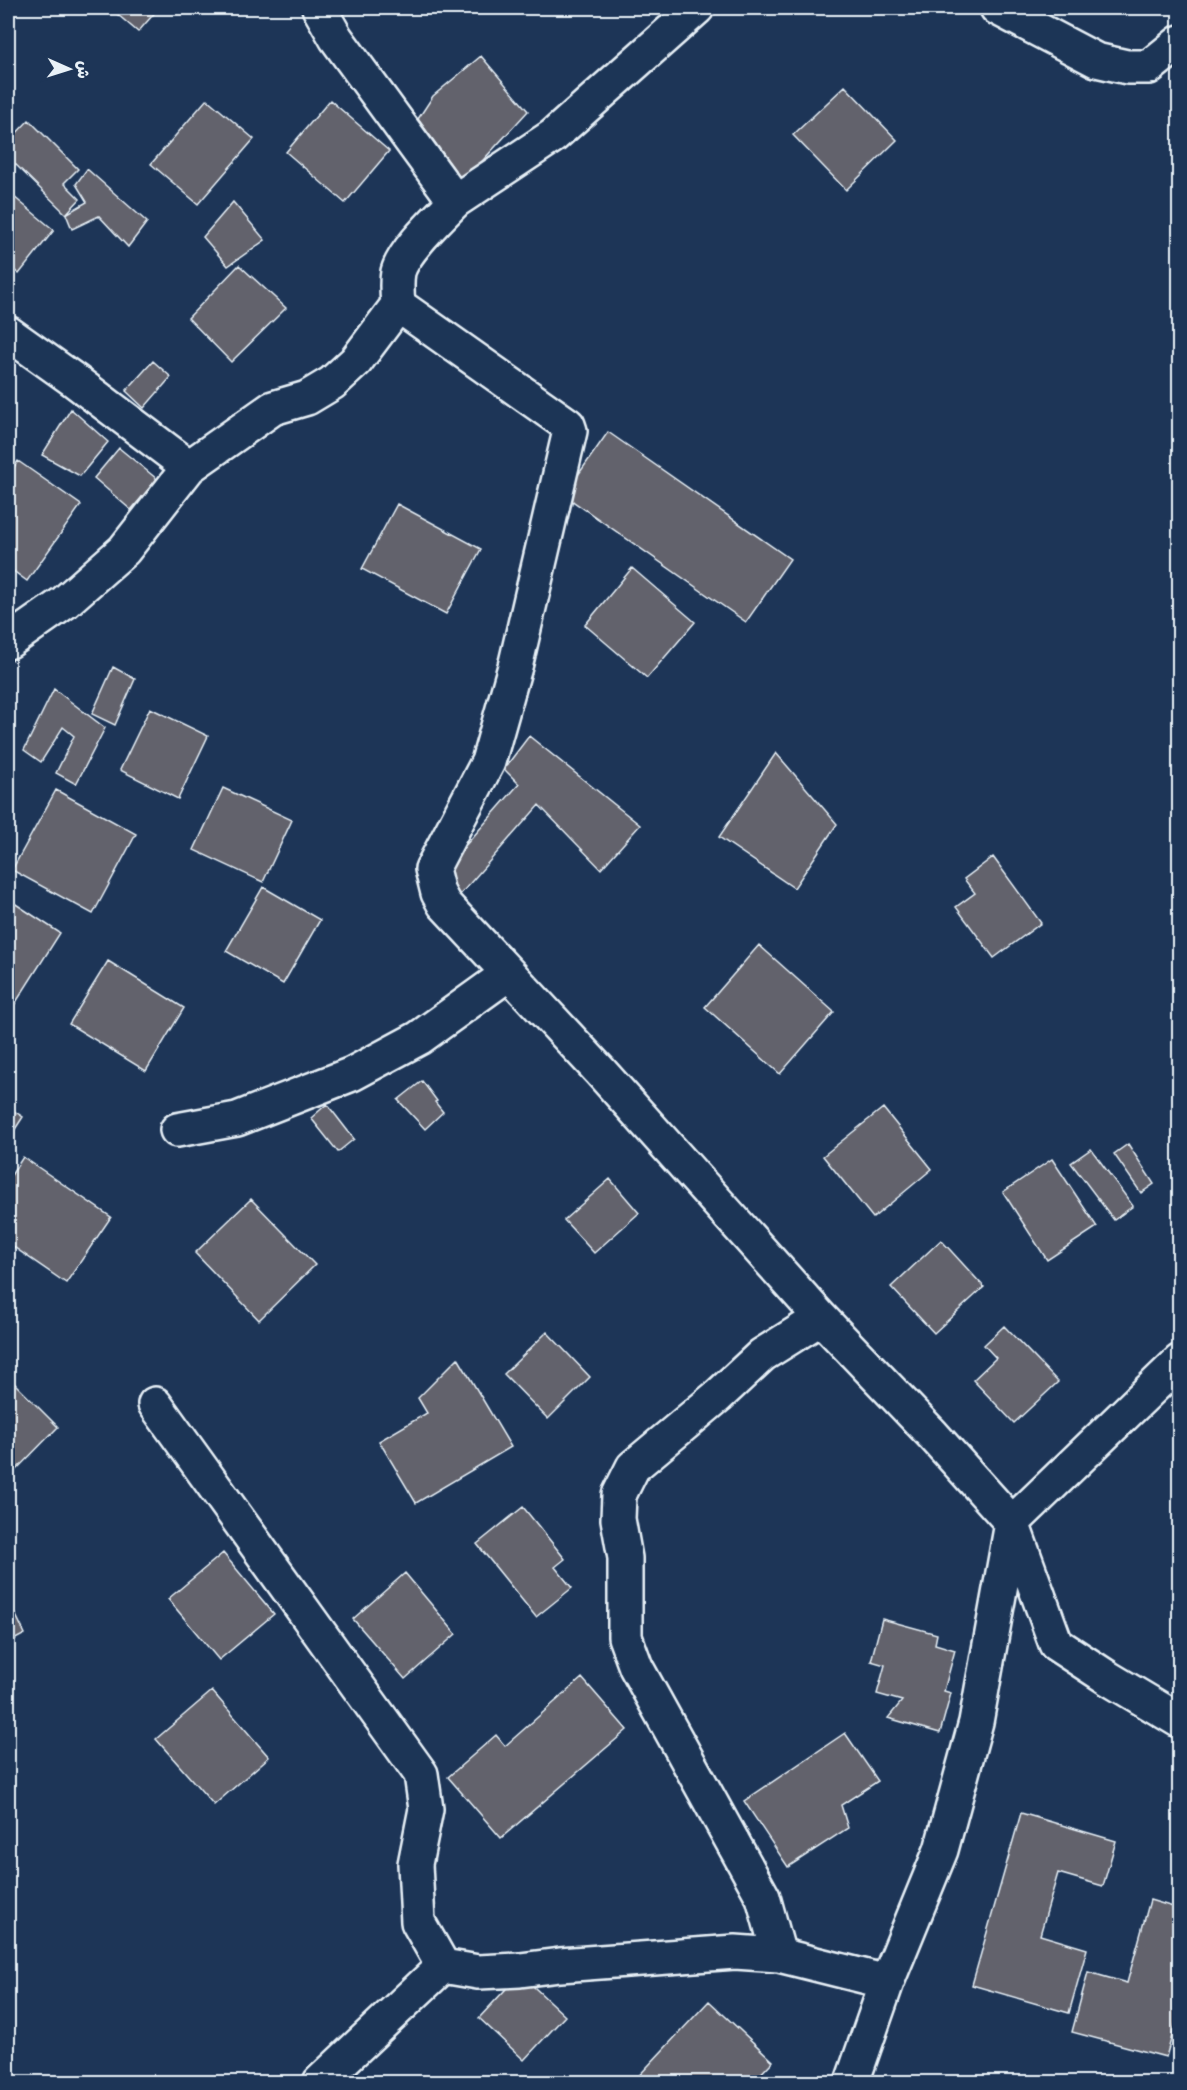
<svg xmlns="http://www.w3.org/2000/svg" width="1187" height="2090" font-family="Caveat,'Playpen Sans Arabic',sans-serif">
<rect width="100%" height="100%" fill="#1d3557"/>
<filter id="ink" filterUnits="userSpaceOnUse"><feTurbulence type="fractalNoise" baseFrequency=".0167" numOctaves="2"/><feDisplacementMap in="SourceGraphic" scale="12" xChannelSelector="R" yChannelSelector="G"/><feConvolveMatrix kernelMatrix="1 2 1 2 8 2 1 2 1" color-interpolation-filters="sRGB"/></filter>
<g filter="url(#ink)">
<!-- building -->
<path fill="#62626c" stroke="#e8f1f8" stroke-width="1.5" d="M110,8H159L138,32Z
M481,56L528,111L463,182L418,119L433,96Z
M845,86L897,140L846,190L793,135Z
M207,99L254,139L198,204L151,164Z
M330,100L389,151L345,203L286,152Z
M29,120L78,169L64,183L80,199L66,214L8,157V142Z
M87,169L147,222L128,247L99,216L72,229L66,214L87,202L76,184Z
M8,192L54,230L19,274L8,265Z
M233,202L265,240L228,266L203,237Z
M239,265L286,308L231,362L188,318Z
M153,361L171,377L144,408L126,391Z
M71,409L108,442L80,476L42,455Z
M608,432L790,559L746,622L564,495Z
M119,448L157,479L131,510L94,478Z
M18,461L81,505L27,581L8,567V476Z
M397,504L481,549L446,614L362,569Z
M632,568L695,622L647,678L585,625Z
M113,667L135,679L115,725L92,714Z
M54,689L105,728L76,784L56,773L74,736L63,727L41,762L24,750Z
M150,708L208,736L178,799L120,770Z
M529,736L640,825L601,869L539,805L458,897L437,878L519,784L504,769Z
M776,753L837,824L794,888L719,837Z
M223,788L292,820L263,882L194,850Z
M56,790L136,834L93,914L12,870Z
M993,857L1041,923L994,958L956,907L975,893L964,879Z
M263,887L320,920L283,984L226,951Z
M8,899L60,933L13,1007L8,1004Z
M759,945L834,1012L780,1074L705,1007Z
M108,961L184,1008L146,1071L69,1024Z
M422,1081L437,1101L435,1102L443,1112L425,1129L398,1100Z
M327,1104L354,1139L338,1152L311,1118Z
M8,1107L23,1117L8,1140Z
M883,1108L932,1169L873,1218L823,1156Z
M1128,1144L1154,1184L1141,1193L1114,1154Z
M1091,1149L1133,1206L1114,1220L1071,1163Z
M23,1157L111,1217L66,1283L8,1243V1180Z
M1052,1159L1097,1227L1047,1260L1003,1192Z
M610,1179L639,1213L594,1253L564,1220Z
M251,1199L315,1265L259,1320L195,1253Z
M941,1240L984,1287L934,1333L891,1287Z
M1004,1326L1058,1382L1014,1423L973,1380L996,1358L984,1345Z
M547,1332L590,1377L548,1419L504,1374Z
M458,1358L511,1447L416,1503L379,1441L427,1413L418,1398Z
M12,1381L58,1427L8,1478V1386Z
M523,1507L565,1559L555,1567L572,1588L536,1617L477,1544Z
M223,1553L274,1614L219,1660L168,1599Z
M405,1573L456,1634L405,1679L353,1619Z
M8,1599L25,1634L8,1643Z
M882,1619L937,1634L935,1644L955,1650L944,1691L951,1693L940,1733L888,1718L902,1701L877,1694L885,1665L871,1661Z
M582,1678L627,1730L501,1838L448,1777L496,1735L505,1746Z
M212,1691L269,1757L214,1805L156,1739Z
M845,1733L878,1781L841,1805L848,1828L788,1867L744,1801Z
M1021,1813L1116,1841L1103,1886L1058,1873L1040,1935L1087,1949L1069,2013L972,1985Z
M1150,1900L1180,1909V2008L1166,2057L1072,2032L1088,1972L1127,1983Z
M520,1974L565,2016L524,2060L479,2018Z
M709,2001L773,2061L753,2082H633Z"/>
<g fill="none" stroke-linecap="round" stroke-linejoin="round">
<!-- street casing -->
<g stroke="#e8f1f8" stroke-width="38">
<path id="street" d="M997,8L1096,60L1127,67H1149L1180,42
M455,201L553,136L697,8
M398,305L568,425L570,431L516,663L488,762L432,869L438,893L444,904L600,1071L821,1318L933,1435L1012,1523L1180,1361
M8,333L74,380L189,467L124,550L65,602L8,642
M189,467L273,408L307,398L332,383L356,361L398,305C397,294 396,283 398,272C404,250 439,218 455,201L336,38L319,8
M177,1130L237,1119L352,1074L419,1038L508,974
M155,1404L421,1774L426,1809L415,1864L418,1922L443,1966L478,1972L520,1970L560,1965L735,1952L779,1955L887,1982L852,2082
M779,1955L763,1897L636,1667L625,1637V1558L618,1519L619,1495L633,1467L718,1396L762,1355L821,1318
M887,1982L941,1850L976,1722L1012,1523L1056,1644L1108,1678L1180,1721
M320,2082L443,1966"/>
</g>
<!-- street -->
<use href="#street" stroke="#1d3557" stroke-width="33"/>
</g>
</g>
<!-- margin -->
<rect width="1187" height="2090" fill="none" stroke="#1d3557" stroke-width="30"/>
<rect x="15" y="15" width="1157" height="2060" fill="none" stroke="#e8f1f8" stroke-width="2" filter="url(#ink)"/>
<!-- north arrow -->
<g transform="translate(69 69) rotate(93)" stroke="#1d3557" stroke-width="4.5" paint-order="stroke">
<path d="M0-4.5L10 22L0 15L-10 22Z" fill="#e8f1f8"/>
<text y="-9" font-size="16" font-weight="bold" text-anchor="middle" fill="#e8f1f8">ش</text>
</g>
</svg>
